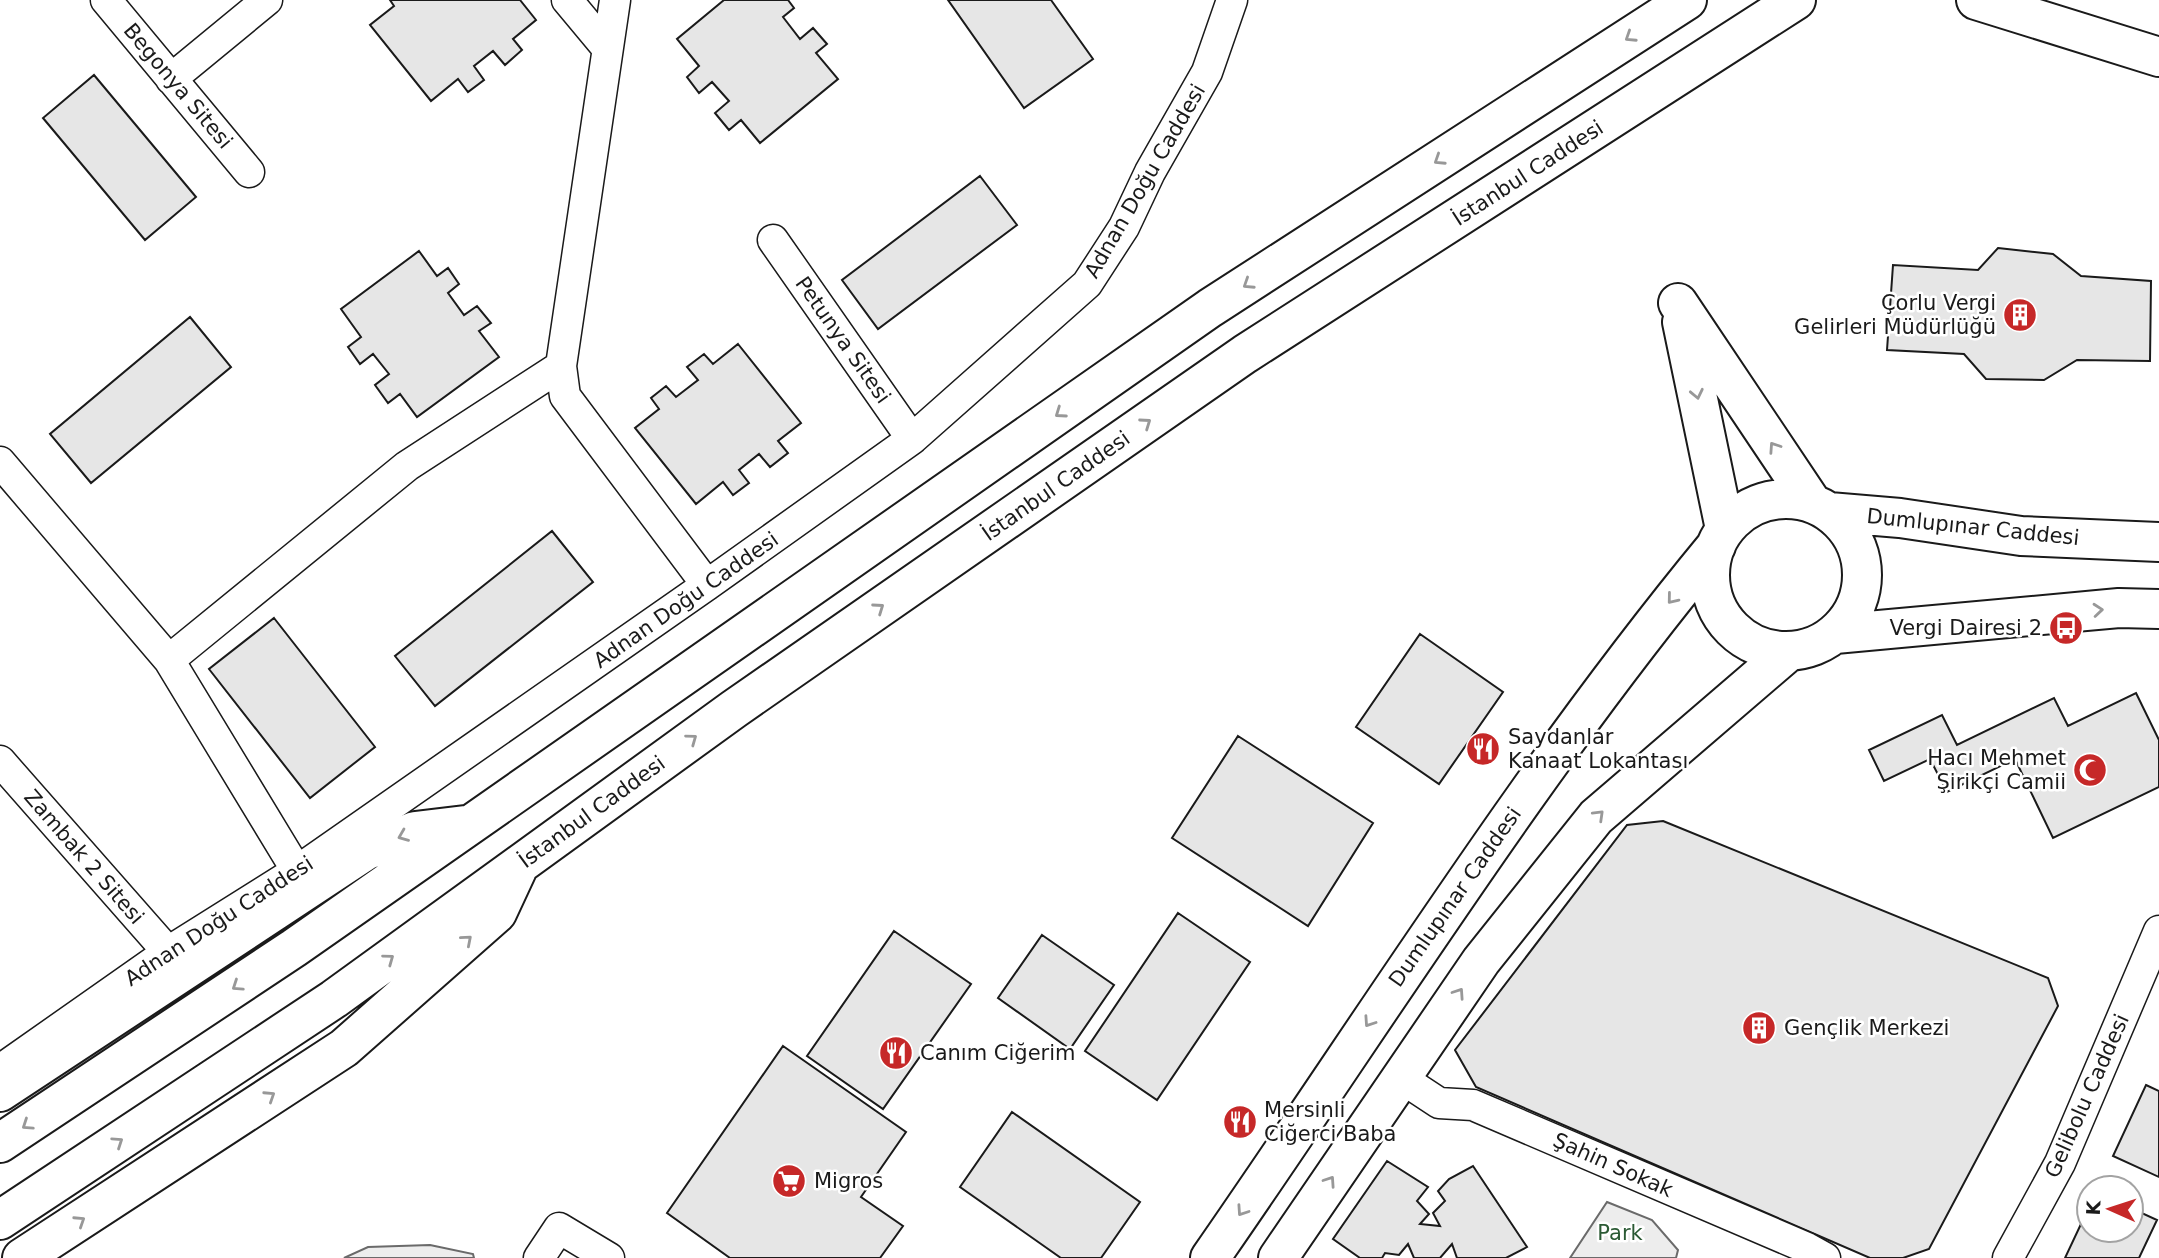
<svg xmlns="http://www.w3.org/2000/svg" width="2159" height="1258" font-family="'DejaVu Sans',sans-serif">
<rect width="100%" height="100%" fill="#fff"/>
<!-- built -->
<path fill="#ededed" stroke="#6a6a6a" stroke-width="2" d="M1607,1202L1652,1220L1678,1250L1676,1258H1570Z
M430,1245L473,1254L474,1258H344L368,1247Z"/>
<!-- building -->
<path fill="#e6e6e6" stroke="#1a1a1a" stroke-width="2" d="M390,0H520L536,20L513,39L522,50L505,65L493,51L474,66L484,80L468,92L458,79L431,101L370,25L394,6Z
M724,0H788L794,8L783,17L800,39L813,28L827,44L816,53L838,79L760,143L741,120L729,130L715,113L729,101L712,82L699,93L687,77L699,66L677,39Z
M948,0H1051L1093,59L1024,108Z
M94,75L196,197L145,240L43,118Z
M980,176L1017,225L878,329L842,280Z
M1998,248L2053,254L2081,276L2151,281L2150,361L2077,360L2044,380L1986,379L1964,354L1887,350L1893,265L1978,270Z
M419,251L437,276L448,268L459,284L448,293L464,315L477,306L491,323L479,331L499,357L417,417L400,394L388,403L375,385L389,374L373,354L360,364L348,347L361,337L341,309Z
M190,317L231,367L91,483L50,434Z
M738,344L801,423L778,441L788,453L770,467L759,454L739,470L749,483L733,495L723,482L696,504L635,428L659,409L651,398L666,386L676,397L698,380L687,367L704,354L713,364Z
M552,531L593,582L435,706L395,656Z
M274,618L375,747L310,798L209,669Z
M1420,634L1503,692L1439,784L1356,727Z
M2136,693L2159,740V787L2053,838L2015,759L1947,792L1930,759L1884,781L1869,750L1942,715L1957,745L2054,698L2068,726Z
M1238,736L1373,823L1308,926L1172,838Z
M1663,821L2048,978L2058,1006L1929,1249L1903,1258H1870L1476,1087L1455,1050L1627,825Z
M1178,913L1250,962L1157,1100L1085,1051Z
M894,931L971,984L883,1109L807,1056Z
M1042,935L1114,985L1070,1049L998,998Z
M783,1046L906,1132L861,1197L903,1226L880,1258H730L667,1213Z
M2146,1085L2159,1091V1177L2113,1156Z
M1012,1112L1140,1202L1101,1258H1061L960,1187Z
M1387,1161L1428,1187L1417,1201L1429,1214L1420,1224L1440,1226L1433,1213L1445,1201L1438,1191L1449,1179L1473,1166L1527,1247L1506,1258H1457L1452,1244L1440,1258H1414L1408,1244L1399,1255L1385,1253L1382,1258H1360L1333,1239Z
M2089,1207V1230H2131V1208L2157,1220L2139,1258H2065Z"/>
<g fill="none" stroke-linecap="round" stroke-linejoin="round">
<!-- street casing -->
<g stroke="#1a1a1a" stroke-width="33">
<path id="street" d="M106,0L249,172
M567,0L607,48
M615,0L561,366L565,396L707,585
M171,79L267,0
M773,240L912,439
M0,462L169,660L297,871
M169,660L407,466L561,366
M0,761L168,952
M0,1070L168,952L297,871L707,585L912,439L1087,284L1124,227L1150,172L1207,72L1232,0
M1401,1078L1439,1103L1473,1105L1807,1248L1825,1258
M539,1258L559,1228L609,1258
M2008,1258L2060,1163L2159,931"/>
</g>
<!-- secondary casing -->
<g stroke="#1a1a1a" stroke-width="42">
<path id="secondary" d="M1976,0L2159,57
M1678,303L1812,503
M1682,322L1725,529
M1710 575a76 76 0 1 1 152 0a76 76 0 1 1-152 0Z
M1829,512L1900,518L2021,536L2159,542
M1835,634L2119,608L2159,609
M1210,1258C1376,1019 1530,771 1716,546
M1278,1258L1481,961L1596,817L1788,652"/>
</g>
<!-- highway casing -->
<g stroke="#1a1a1a" stroke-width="42">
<path id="highway" d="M0,1092L367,850L415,831L465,825
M0,1143L294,948L1210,308L1687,0
M0,1220L334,999L734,709L1245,354L1796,0
M22,1258L344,1048L497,913L517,870"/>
</g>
<!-- street -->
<use href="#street" stroke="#fff" stroke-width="30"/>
<!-- secondary -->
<use href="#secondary" stroke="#fff" stroke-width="38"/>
<!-- highway -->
<use href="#highway" stroke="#fff" stroke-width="38"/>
</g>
<!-- one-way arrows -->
<defs><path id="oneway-chevron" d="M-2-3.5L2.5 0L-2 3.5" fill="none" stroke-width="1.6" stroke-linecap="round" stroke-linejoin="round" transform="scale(1.75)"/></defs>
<g stroke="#989898">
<use href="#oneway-chevron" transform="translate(1630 37) rotate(147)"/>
<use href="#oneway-chevron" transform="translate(1439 160) rotate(147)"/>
<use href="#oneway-chevron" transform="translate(1248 284) rotate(147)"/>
<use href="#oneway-chevron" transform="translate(1697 394) rotate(78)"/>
<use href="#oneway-chevron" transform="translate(1060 413) rotate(145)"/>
<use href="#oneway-chevron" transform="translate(1146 423) rotate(-35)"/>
<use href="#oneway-chevron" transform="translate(1774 447) rotate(-124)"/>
<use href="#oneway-chevron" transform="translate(1672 599) rotate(129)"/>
<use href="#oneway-chevron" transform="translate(879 608) rotate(-35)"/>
<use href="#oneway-chevron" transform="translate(2098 610) rotate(-5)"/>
<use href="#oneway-chevron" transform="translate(692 739) rotate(-36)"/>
<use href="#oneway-chevron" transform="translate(1599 815) rotate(-44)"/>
<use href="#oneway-chevron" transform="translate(403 836) rotate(158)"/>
<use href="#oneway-chevron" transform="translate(467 940) rotate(-41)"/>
<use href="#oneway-chevron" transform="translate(389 959) rotate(-36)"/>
<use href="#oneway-chevron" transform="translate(237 986) rotate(146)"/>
<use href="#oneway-chevron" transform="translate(1459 993) rotate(-56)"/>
<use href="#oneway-chevron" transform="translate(1369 1022) rotate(124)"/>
<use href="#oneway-chevron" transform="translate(270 1096) rotate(-33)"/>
<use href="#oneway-chevron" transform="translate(27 1125) rotate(146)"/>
<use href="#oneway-chevron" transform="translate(118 1142) rotate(-34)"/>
<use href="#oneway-chevron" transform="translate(1330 1181) rotate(-56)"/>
<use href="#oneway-chevron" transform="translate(1242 1211) rotate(124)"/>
<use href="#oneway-chevron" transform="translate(80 1221) rotate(-33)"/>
</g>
<!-- icons -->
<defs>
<g id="building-disc" transform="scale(1.75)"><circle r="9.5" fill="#c62828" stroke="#fff"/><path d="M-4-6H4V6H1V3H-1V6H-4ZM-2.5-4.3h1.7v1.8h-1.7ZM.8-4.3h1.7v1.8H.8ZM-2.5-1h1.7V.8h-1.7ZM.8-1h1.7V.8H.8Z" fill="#fff"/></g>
<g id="bus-disc" transform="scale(1.75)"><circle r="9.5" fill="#c62828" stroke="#fff"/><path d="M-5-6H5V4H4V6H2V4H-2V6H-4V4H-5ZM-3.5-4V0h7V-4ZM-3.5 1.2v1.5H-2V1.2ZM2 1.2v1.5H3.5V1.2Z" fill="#fff"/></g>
<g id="restaurant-disc" transform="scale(1.75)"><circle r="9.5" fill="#c62828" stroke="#fff"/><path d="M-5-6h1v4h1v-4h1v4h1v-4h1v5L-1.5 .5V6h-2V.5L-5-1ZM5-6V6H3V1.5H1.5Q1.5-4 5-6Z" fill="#fff"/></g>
<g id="mosque-disc" transform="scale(1.75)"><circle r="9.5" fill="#c62828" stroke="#fff"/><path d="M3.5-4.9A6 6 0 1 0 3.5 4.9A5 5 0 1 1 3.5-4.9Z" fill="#fff"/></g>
<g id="supermarket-disc" transform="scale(1.75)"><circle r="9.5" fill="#c62828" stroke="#fff"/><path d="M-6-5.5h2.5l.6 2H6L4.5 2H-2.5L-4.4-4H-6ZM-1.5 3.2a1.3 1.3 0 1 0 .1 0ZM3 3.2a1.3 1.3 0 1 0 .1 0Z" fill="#fff"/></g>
</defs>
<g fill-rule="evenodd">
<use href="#building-disc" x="2020" y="315"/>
<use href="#bus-disc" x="2066" y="628"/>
<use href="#restaurant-disc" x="1483" y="749"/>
<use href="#mosque-disc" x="2090" y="770"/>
<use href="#building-disc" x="1759" y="1028"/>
<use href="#restaurant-disc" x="896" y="1053"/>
<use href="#restaurant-disc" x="1240" y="1122"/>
<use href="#supermarket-disc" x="789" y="1181"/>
</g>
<g text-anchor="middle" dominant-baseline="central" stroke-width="5" stroke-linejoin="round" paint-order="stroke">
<!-- street labels -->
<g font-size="21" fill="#1a1a1a" stroke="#fff">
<text transform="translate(178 86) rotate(50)">Begonya Sitesi</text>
<text transform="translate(1528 173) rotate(-33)">İstanbul Caddesi</text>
<text transform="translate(1145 181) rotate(-60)">Adnan Doğu Caddesi</text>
<text transform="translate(843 340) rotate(55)">Petunya Sitesi</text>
<text transform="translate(1056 486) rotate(-35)">İstanbul Caddesi</text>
<text transform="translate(1973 527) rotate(6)">Dumlupınar Caddesi</text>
<text transform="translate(686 600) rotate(-35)">Adnan Doğu Caddesi</text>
<text transform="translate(592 812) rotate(-36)">İstanbul Caddesi</text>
<text transform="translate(84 857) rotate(49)">Zambak 2 Sitesi</text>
<text transform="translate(1455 897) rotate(-55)">Dumlupınar Caddesi</text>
<text transform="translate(219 921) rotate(-33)">Adnan Doğu Caddesi</text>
<text transform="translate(2087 1096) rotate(-66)">Gelibolu Caddesi</text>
<text transform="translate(1613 1165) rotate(24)">Şahin Sokak</text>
</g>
<!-- poi labels -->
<g font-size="21" fill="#1a1a1a" stroke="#fff" text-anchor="start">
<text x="1996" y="303" text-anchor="end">Çorlu Vergi<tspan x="1996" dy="24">Gelirleri Müdürlüğü</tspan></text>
<text x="2042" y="628" text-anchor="end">Vergi Dairesi 2</text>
<text x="1508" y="737">Saydanlar<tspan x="1508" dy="24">Kanaat Lokantası</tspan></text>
<text x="2066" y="758" text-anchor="end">Hacı Mehmet<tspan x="2066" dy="24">Şirikçi Camii</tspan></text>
<text x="1784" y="1028">Gençlik Merkezi</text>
<text x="920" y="1053">Canım Ciğerim</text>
<text x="1264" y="1110">Mersinli<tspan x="1264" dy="24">Ciğerci Baba</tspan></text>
<text x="814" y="1181">Migros</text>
</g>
<!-- park labels -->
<g font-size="21" fill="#2b5a34" stroke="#fff">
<text x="1620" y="1233">Park</text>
</g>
</g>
<!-- north arrow -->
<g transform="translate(2110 1209) rotate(273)"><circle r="33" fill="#ffffff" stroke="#a3a3a3" stroke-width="2"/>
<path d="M0-5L12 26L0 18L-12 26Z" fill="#c62828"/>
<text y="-10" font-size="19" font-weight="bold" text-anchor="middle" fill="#1a1a1a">K</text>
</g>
</svg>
